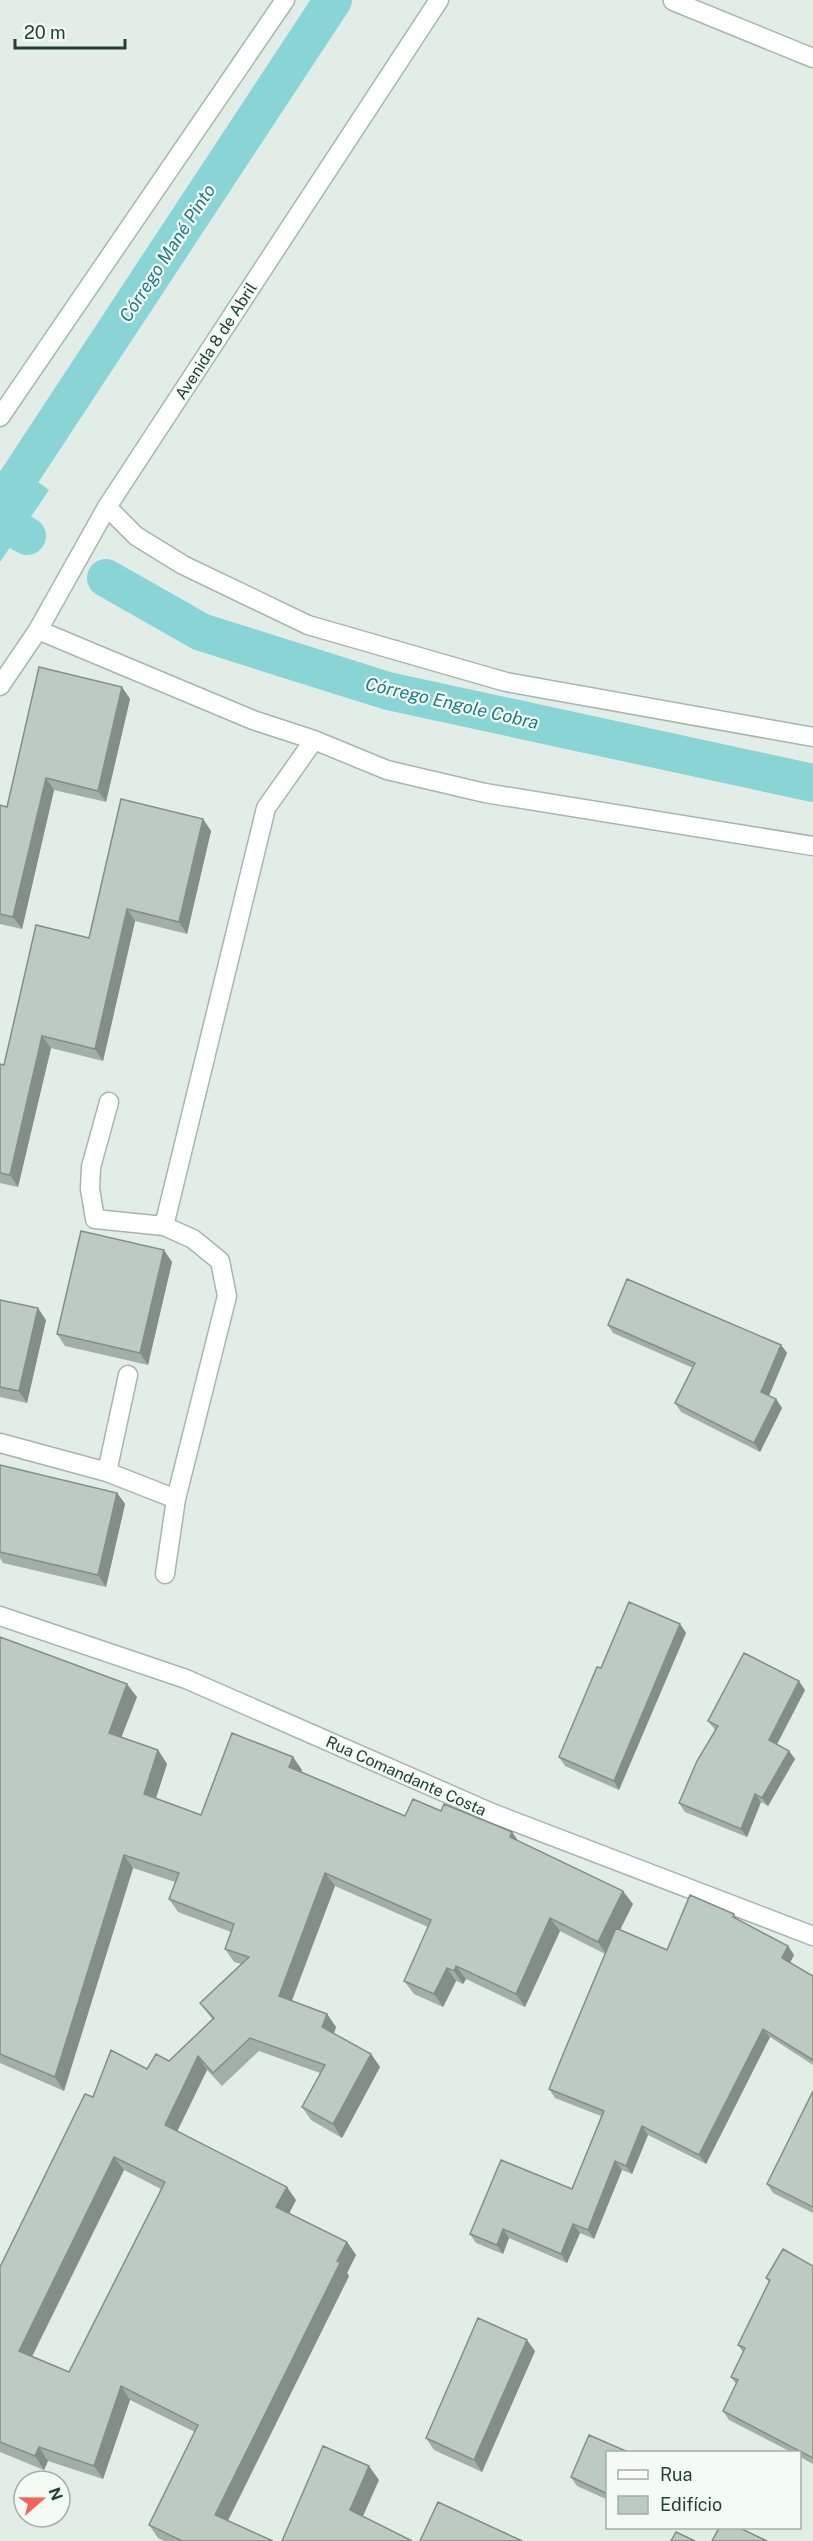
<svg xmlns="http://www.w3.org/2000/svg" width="813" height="2541" font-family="'Public Sans',sans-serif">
<rect width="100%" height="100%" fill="#e3ede7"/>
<!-- water -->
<path fill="#89d4d4" d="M11,462L49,490L0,562V479Z"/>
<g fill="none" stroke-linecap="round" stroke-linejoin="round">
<!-- canal -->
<path stroke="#89d4d4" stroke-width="38" d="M0,506L333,0
M0,521L27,536
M106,578L201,632L388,691L813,783"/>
<!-- minor casing -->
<g stroke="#a5b6ad" stroke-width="21">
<path id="minor" d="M673,1L813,58
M109,1102L91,1167L90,1189L95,1219L164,1226L193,1239L220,1261L227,1296L176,1499L165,1574
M164,1226L266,808L314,740
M0,1443L107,1472L176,1499
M107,1472L128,1375"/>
</g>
<!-- tertiary casing -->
<g stroke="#a5b6ad" stroke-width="21">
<path id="tertiary" d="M107,507L136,536L183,565L308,625L506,682L813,737
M38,630L253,720L314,740L387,770L485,793L813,846
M0,1616L186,1679L492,1813L813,1936"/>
</g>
<!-- secondary casing -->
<g stroke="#a1baad" stroke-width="21">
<path id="secondary" d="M0,417L285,0
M0,686L38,630L107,507L439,0"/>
</g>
<!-- minor -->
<use href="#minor" stroke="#fff" stroke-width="18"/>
<!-- tertiary -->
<use href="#tertiary" stroke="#fff" stroke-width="18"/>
<!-- secondary -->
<use href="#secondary" stroke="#fff" stroke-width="18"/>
</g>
<!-- wall -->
<path fill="#a1afa7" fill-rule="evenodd" d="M122,687L130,699L106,802L54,790L22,929L0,924V805L7,807Z
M203,819L211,831L187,934L135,921L103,1061L51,1048L18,1187L0,1183V1064L4,1065L89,938Z
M172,1262L148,1365L65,1346L57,1334Z
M0,1300L46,1320L27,1403L0,1397Z
M608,1325L781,1345L787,1353L769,1396L776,1399L782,1408L760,1452L681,1412L675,1403L693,1368L613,1333Z
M0,1465L117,1493L125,1504L106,1587L3,1563L0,1558Z
M680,1624L686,1633L619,1790L565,1766L559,1757L601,1668Z
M0,1637L137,1697L121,1737L158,1750L167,1764L156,1798L201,1815L302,1770L301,1772L405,1816L441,1811L512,1832L518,1841L633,1904L620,1930L667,1950L734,1914L739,1920L788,1946L794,1955L790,1963L813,1976V2065L770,2037L706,2164L648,2135L632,2174L622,2170L594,2239L580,2233L567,2263L509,2238L503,2254L476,2243L470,2234L572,2189L601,2116L555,2098L549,2089L605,1954L560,1931L525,2007L466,1979L463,1984L456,1981L443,2007L414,1994L404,1981L428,1927L335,1886L292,2001L327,2014L336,2027L334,2034L371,2054L380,2067L342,2138L311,2120L302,2107L320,2073L259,2051L222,2086L207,2070L177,2131L296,2200L289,2213L347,2242L356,2255L347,2273L349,2276L228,2521L273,2541H164L158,2538L149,2525L195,2432L130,2400L103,2479L48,2461L44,2470L0,2452V2267L93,2097L147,2069L169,2061L213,2020L200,2003L241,1964L234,1962L225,1949L231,1932L178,1912L169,1899L175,1882L133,1868L64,2091L0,2063ZM124,2170L161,2189L69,2372L32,2357Z
M805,1690L777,1744L789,1751L795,1759L768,1806L761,1802L747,1837L685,1812L679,1803L715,1730L708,1721Z
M813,2091V2213L773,2193L767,2184Z
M813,2266V2464L800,2457V2452H791L729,2420L723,2411L736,2384L731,2377L743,2352L738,2345L769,2282L766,2278Z
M535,2351L482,2472L434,2450L426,2438Z
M608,2452V2500L577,2486L571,2477Z"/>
<!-- shaded-wall -->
<path fill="#838e88" d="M122,687L130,699L106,802L98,791Z
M46,778L54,790L22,929L13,917Z
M203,819L211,831L187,934L179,922Z
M127,909L135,921L103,1061L95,1049Z
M42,1036L51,1048L18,1187L10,1175Z
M164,1250L172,1262L148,1365L140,1353Z
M38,1308L46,1320L27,1403L19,1391Z
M781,1345L787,1353L767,1400L761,1392Z
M776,1399L782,1408L760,1452L754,1443Z
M117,1493L125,1504L106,1587L98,1575Z
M680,1624L686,1633L619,1790L614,1781Z
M799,1681L805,1690L775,1748L769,1740Z
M127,1684L137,1697L118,1746L109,1733Z
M158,1750L167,1764L153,1807L144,1794Z
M789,1751L795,1759L768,1806L762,1798Z
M293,1757L302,1770L298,1780L289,1767Z
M755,1794L761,1802L747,1837L741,1829Z
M512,1832L521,1845L510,1837Z
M124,1855L133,1868L64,2091L55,2077Z
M325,1873L335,1886L288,2010L279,1996Z
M623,1891L633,1904L607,1955L598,1942Z
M550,1918L560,1931L525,2007L516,1994Z
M788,1946L794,1955L788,1966L782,1958Z
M456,1966L466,1979L463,1984L454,1971Z
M447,1968L456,1981L443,2007L434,1994Z
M327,2014L336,2027L331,2040L322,2027Z
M763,2029L770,2037L706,2164L699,2155Z
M371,2054L380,2067L342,2138L333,2124Z
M198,2056L207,2070L174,2138L165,2125Z
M642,2126L648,2135L632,2174L626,2166Z
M114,2157L124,2170L28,2364L19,2351Z
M615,2161L622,2170L594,2239L588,2230Z
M287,2187L296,2200L286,2220L276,2207Z
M573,2224L580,2233L567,2263L561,2254Z
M503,2229L509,2238L503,2254L497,2245Z
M347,2242L356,2255L347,2273L349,2276L224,2528L215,2515Z
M527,2340L535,2351L482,2472L474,2460Z
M121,2386L130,2400L103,2479L94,2466Z
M39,2447L48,2461L44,2470L35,2456Z
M369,2466L379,2480L360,2523L350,2510Z"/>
<!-- building -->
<path fill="#bbcbc2" stroke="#838e88" stroke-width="1.5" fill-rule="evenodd" d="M39,667L122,687L98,791L46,778L13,917L0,914V805L7,807Z
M121,799L203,819L179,922L127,909L95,1049L42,1036L10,1175L0,1173V1064L4,1065L36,925L89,938Z
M81,1231L164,1250L140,1353L57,1334Z
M627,1279L781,1345L761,1392L776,1399L754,1443L675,1403L695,1363L608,1325Z
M0,1300L38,1308L19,1391L0,1387Z
M0,1465L117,1493L98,1575L0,1552Z
M629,1602L680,1624L614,1781L559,1757L597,1667L601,1668Z
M0,1637L127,1684L109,1733L158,1750L144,1794L201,1815L232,1733L293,1757L289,1767L405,1816L413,1799L441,1811L444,1804L512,1832L510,1837L623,1891L598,1942L550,1918L516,1994L456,1966L454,1971L447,1968L434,1994L404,1981L431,1920L325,1873L279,1996L327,2014L322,2027L371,2054L333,2124L302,2107L325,2065L250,2038L213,2073L198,2056L165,2125L287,2187L276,2207L347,2242L337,2261L340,2263L215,2515L273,2541H182L149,2525L198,2425L121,2386L94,2466L39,2447L35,2456L0,2442V2267L85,2094L93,2097L111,2050L147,2069L156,2054L169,2061L214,2018L200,2003L249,1957L225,1949L234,1924L169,1899L179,1873L124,1855L55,2077L0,2054ZM114,2157L165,2182L69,2372L19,2351Z
M744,1653L799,1681L769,1740L789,1751L762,1798L755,1794L741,1829L679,1803L697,1761L718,1726L708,1721Z
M690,1895L734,1914L733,1917L788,1946L782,1958L813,1976V2060L763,2029L699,2155L642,2126L626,2166L615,2161L588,2230L573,2224L561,2254L503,2229L497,2245L470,2234L501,2160L572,2189L604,2111L549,2089L564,2052L616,1928L667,1950Z
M813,2091V2207L767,2184Z
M783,2249L813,2266V2458L723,2411L738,2380L731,2377L745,2348L738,2345L770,2280L766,2278Z
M478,2318L527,2340L474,2460L426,2438Z
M589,2435L628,2452H608V2494L571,2477Z
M323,2446L369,2466L350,2510L412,2541H282Z
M438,2502L522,2541H420Z
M719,2528H740L767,2541H712Z
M676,2532L695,2541H671Z"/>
<g text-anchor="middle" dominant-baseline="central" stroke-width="4.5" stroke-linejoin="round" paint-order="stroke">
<!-- street labels -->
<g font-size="16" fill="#224033" stroke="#f4faf6">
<text transform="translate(216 341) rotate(-57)">Avenida 8 de Abril</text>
<text transform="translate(406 1776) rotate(24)">Rua Comandante Costa</text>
</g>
<!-- water labels -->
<g font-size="18" font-style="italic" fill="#197e7f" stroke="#f4faf6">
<text transform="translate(167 253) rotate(-57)">Córrego Mané Pinto</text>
<text transform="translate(452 703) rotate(13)">Córrego Engole Cobra</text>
</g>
</g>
<!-- legend -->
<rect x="606" y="2451" width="195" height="78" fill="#f4faf6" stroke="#a0b0a8" stroke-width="1.5"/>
<rect x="618" y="2470" width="30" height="9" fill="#ffffff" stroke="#a0b0a8" stroke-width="1.5"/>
<text x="660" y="2481" font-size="18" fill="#224033">Rua</text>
<rect x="618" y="2496" width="30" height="18" fill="#bbcbc2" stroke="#a0b0a8" stroke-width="1.5"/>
<text x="660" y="2511" font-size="18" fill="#224033">Edifício</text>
<!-- north arrow -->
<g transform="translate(42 2499) rotate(70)"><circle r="28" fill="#f4faf6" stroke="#a0b0a8" stroke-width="1.5"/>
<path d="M0-4.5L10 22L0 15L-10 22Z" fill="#f76457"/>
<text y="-9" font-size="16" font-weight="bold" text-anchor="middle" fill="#224033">N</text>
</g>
<!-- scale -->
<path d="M15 39v9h110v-9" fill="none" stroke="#224033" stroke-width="3"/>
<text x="24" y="39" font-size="18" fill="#224033" stroke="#f4faf6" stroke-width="4.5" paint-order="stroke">20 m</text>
</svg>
